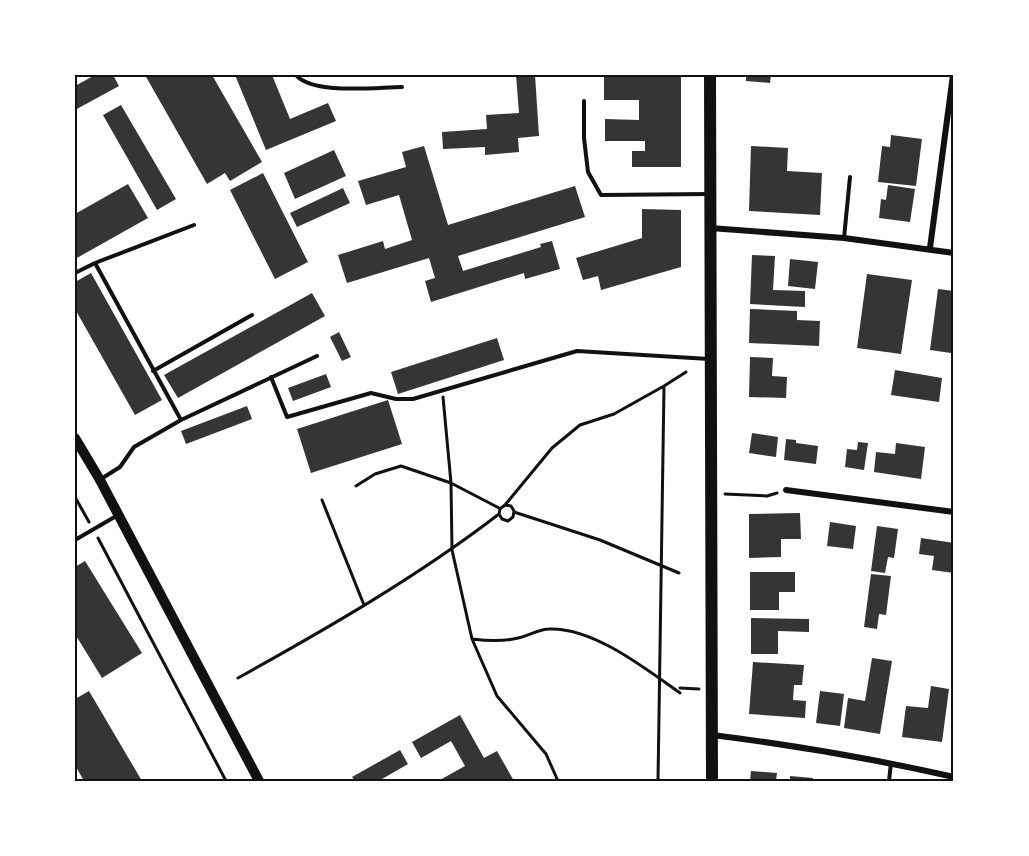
<svg xmlns="http://www.w3.org/2000/svg" width="1029" height="856" font-family="Roboto,sans-serif">
<rect width="100%" height="100%" fill="#fff"/>
<!-- building -->
<path fill="#353535" d="M95,75H113L119,86L75,110V86Z
M145,75H212L262,162L230,181L225,173L207,184Z
M235,75H272L290,119L328,103L336,121L266,150Z
M516,75H535L539,136L518,138L519,152L485,155V147L443,149L442,132L487,129L486,115L519,113Z
M604,75H681V167H632V151H645V141H605V119L639,120V100H604Z
M746,75H771L770,83L746,81Z
M121,105L176,199L157,210L103,115Z
M891,135L922,139L916,186L878,182L882,146L890,147Z
M424,146L448,225L575,186L585,217L458,256L463,271L541,247L540,244L552,241L560,269L525,279L524,273L431,302L425,281L435,278L429,258L347,283L338,255L383,241L385,249L412,240L399,195L366,205L358,181L406,167L402,152Z
M751,146L788,148L787,171L822,173L820,215L749,211Z
M334,150L346,176L295,199L284,173Z
M263,173L308,262L275,279L230,190Z
M128,184L148,218L75,259V214Z
M888,185L915,189L910,222L879,218L881,199L886,200Z
M343,188L350,203L297,227L290,213Z
M642,209L681,210V267L601,290L598,276L583,280L576,258L642,238Z
M752,255L775,256L773,290L805,291V307L750,304Z
M790,259L818,262L815,289L788,286Z
M91,273L162,400L135,415L75,309V282Z
M867,274L912,280L901,354L857,348Z
M938,289L954,291V330L951,353L930,350Z
M312,293L325,316L178,398L164,375Z
M750,309L797,311V320L820,321L819,346L749,343Z
M339,332L351,357L342,361L330,337Z
M497,338L504,360L398,394L391,372Z
M750,357L773,358L772,376L787,377L786,398L749,397Z
M895,370L942,378L939,402L891,395Z
M326,374L331,387L293,401L288,388Z
M388,400L402,444L311,473L297,429Z
M247,406L252,419L186,444L181,431Z
M752,433L778,437L776,457L749,453Z
M786,439L796,440V443L818,446L816,464L784,460Z
M858,442L868,443L864,470L845,467L847,449L857,450Z
M896,443L925,447L921,479L874,472L876,452L895,454Z
M800,513L801,539H781V557L749,558V514Z
M830,522L856,526L853,549L827,546Z
M877,526L898,529L894,558L888,557L885,573L871,571Z
M921,538L954,543V573L932,570L934,556L919,554Z
M85,561L142,653L102,678L75,634V567Z
M750,572H795V592H779V610H750Z
M871,574L891,576L886,615L879,614L877,629L864,627Z
M751,618L809,619V632L778,631V654H751Z
M872,658L892,661L880,734L844,728L848,698L865,701Z
M753,662L804,665L802,685H794L793,700L806,701L805,718L749,714Z
M931,686L949,689L942,742L902,737L906,706L928,708Z
M89,691L142,781H84L75,765V699Z
M820,691L844,694L840,726L816,723Z
M460,715L484,758L497,751L514,781H438L465,766L451,741L421,758L412,742Z
M400,750L408,764L382,779L383,781H355L352,777Z
M751,771L777,773L776,781H750Z
M790,776L813,778L812,781H790Z"/>
<g fill="none" stroke-linecap="round" stroke-linejoin="round">
<!-- path -->
<path stroke="#111" stroke-width="3" d="M443,397L451,483L452,550L472,639L497,696L546,754L558,781
M356,486L375,474L401,466L451,483L499,508
M725,494L767,496L777,493
M75,497L89,522
M322,500L364,605
M505,505L511,506L514,511L513,517L508,521L502,519L499,514L500,509L505,505L552,448L580,425L614,414L664,386
M514,512L600,540L679,573
M98,538L226,781
M472,639C488,641 503,642 518,638C528,636 539,629 549,629C593,627 646,669 680,693
M238,678C328,628 417,577 499,514
M680,688L699,689
M658,781L664,386L686,372"/>
<!-- service -->
<path stroke="#111" stroke-width="4" d="M296,75C312,95 377,87 402,87
M584,101V138L588,172L601,195L709,194
M844,238L850,177
M95,263L194,225
M75,273L95,263L181,420
M153,371L252,315
M271,377L287,417L371,393L396,399H413L577,351L709,359
M101,479L120,467L134,447L181,420L317,356
M75,540L118,515
M889,781L891,763"/>
<!-- minor -->
<path stroke="#111" stroke-width="6" d="M710,228L844,238L954,253
M930,248L953,75
M786,490L954,512
M712,735C794,745 874,759 954,777"/>
<!-- secondary -->
<path stroke="#111" stroke-width="10" d="M75,438L100,480L259,781"/>
<!-- primary -->
<path stroke="#111" stroke-width="12" d="M710,75L712,781"/>
</g>
<!-- border -->
<rect width="1029" height="856" fill="none" stroke="#ffffff" stroke-width="153"/>
<rect x="76" y="76" width="876" height="704" fill="none" stroke="#111" stroke-width="2"/>
</svg>
